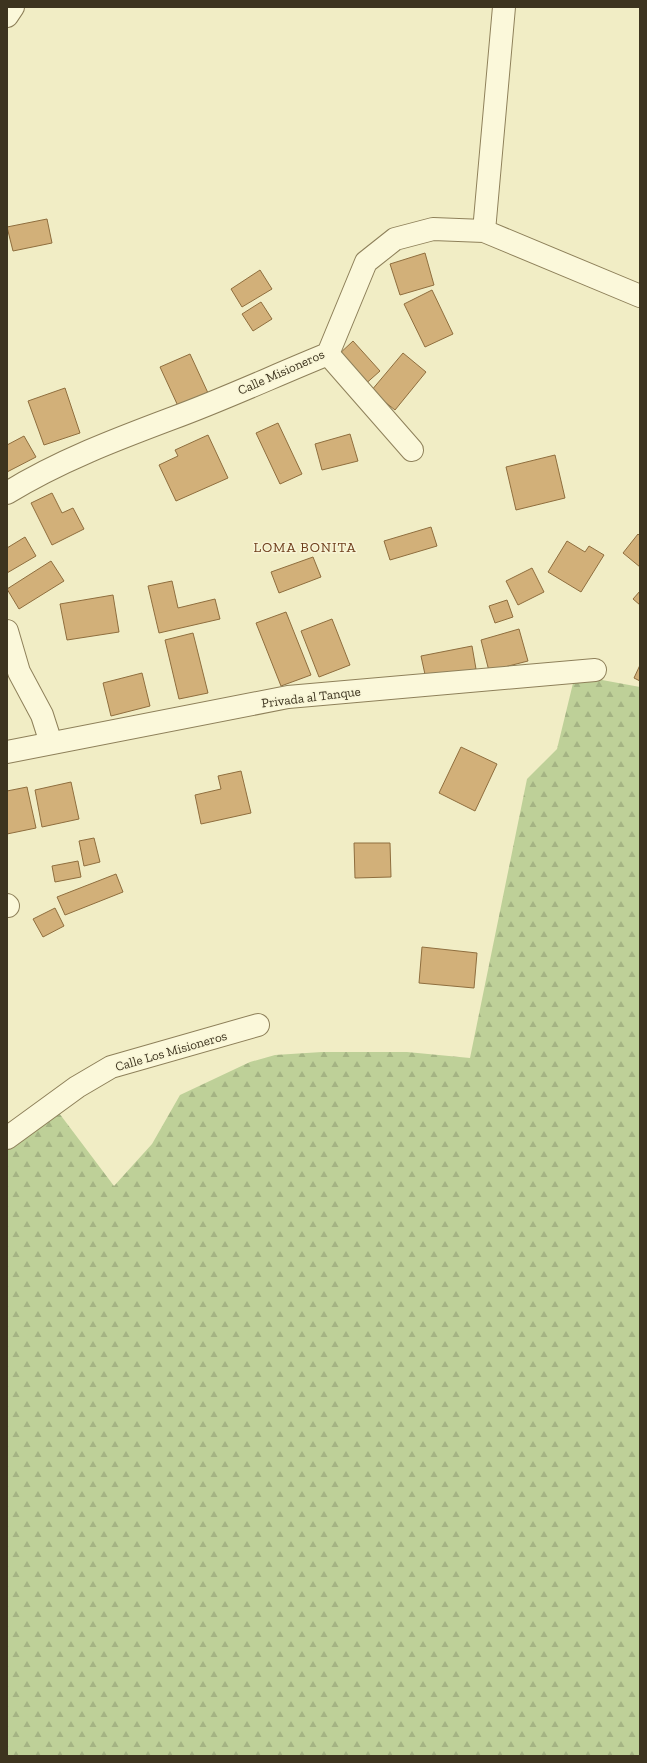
<svg xmlns="http://www.w3.org/2000/svg" width="647" height="1763" font-family="'Zilla Slab',serif">
<defs>
<pattern id="forest-firs" width="22" height="20" patternUnits="userSpaceOnUse"><rect width="22" height="20" fill="#bed098"/><path d="M5 1l3.5 6h-7zM16 11l3.5 6h-7z" fill="#a4b383"/></pattern>
</defs>
<rect width="100%" height="100%" fill="#f1edc5"/>
<!-- forest -->
<path fill="url(#forest-firs)" d="M575,675L640,687V1756H7V1148L59,1113L114,1186L152,1144L180,1095L250,1062L275,1055L322,1052H407L470,1058L527,779L557,749Z"/>
<!-- building -->
<path fill="#d2b079" stroke="#8f6e3e" d="M47,219L52,243L13,251L7,227Z
M425,253L434,285L400,295L390,264Z
M260,270L272,289L242,307L231,289Z
M432,290L453,334L425,347L404,304Z
M261,302L272,319L253,331L242,314Z
M353,341L380,371L362,387L336,357Z
M403,353L426,372L395,410L371,391Z
M190,354L208,393L178,406L160,367Z
M65,388L80,433L44,445L28,401Z
M278,423L302,474L280,484L256,433Z
M350,434L358,461L322,470L315,444Z
M208,435L228,478L176,501L159,465L178,456L175,450Z
M24,436L36,457L7,472V445Z
M555,455L565,498L516,510L506,467Z
M52,493L62,513L73,508L84,529L52,545L31,503Z
M431,527L437,546L390,560L384,541Z
M638,534L640,536V567L623,553Z
M25,537L36,556L7,573V548Z
M567,541L585,552L589,546L604,555L581,592L548,572Z
M313,557L321,577L279,593L271,572Z
M51,561L64,581L19,609L7,589Z
M532,568L544,592L518,605L506,581Z
M172,581L178,608L215,599L220,619L159,633L148,586Z
M640,591V605L633,599Z
M113,595L119,632L67,640L60,604Z
M507,600L513,617L495,623L489,606Z
M286,612L311,675L281,686L256,623Z
M332,619L350,665L319,677L301,631Z
M519,629L528,661L489,671L481,640Z
M193,633L208,693L179,699L165,640Z
M472,646L476,669L426,679L421,656Z
M640,665V681L634,678Z
M142,673L150,706L111,716L103,683Z
M461,747L497,764L475,811L439,793Z
M241,771L251,813L201,824L195,795L221,789L218,776Z
M71,782L79,819L42,827L35,790Z
M27,787L36,828L7,834V791Z
M94,838L100,862L84,866L79,841Z
M354,843H390L391,877L355,878Z
M78,861L81,877L55,882L52,866Z
M116,874L123,892L65,915L57,897Z
M55,908L64,926L43,937L33,919Z
M422,947L477,953L474,988L419,983Z"/>
<g fill="none" stroke-linecap="round" stroke-linejoin="round">
<!-- minor casing -->
<g stroke="#8e805a" stroke-width="24">
<path id="minor" d="M7,16L13,7
M484,231L504,7
M328,354L412,450
M7,493C59,461 117,439 173,418C225,399 276,375 328,354L366,262L395,239L433,229L484,231L640,296
M7,631L19,672L42,715L51,743
M7,752L288,697L595,670
M7,905L8,906
M7,1138L77,1087L111,1067L258,1025"/>
</g>
<!-- minor -->
<use href="#minor" stroke="#fbf8da" stroke-width="22"/>
</g>
<g text-anchor="middle" dominant-baseline="central" stroke-width="3" stroke-linejoin="round" paint-order="stroke">
<!-- street labels -->
<g font-size="13" fill="#3d341f" stroke="#f8f5d6">
<text transform="translate(281 372) rotate(-24)">Calle Misioneros</text>
<text transform="translate(311 697) rotate(-7)">Privada al Tanque</text>
<text transform="translate(171 1051) rotate(-16)">Calle Los Misioneros</text>
</g>
<!-- neighbourhood labels -->
<g font-size="14" letter-spacing="1" fill="#6d3d1b" stroke="#f8f5d6">
<text x="305" y="547">LOMA BONITA</text>
</g>
</g>
<!-- border -->
<rect width="647" height="1763" fill="none" stroke="#3d341f" stroke-width="16"/>
</svg>
